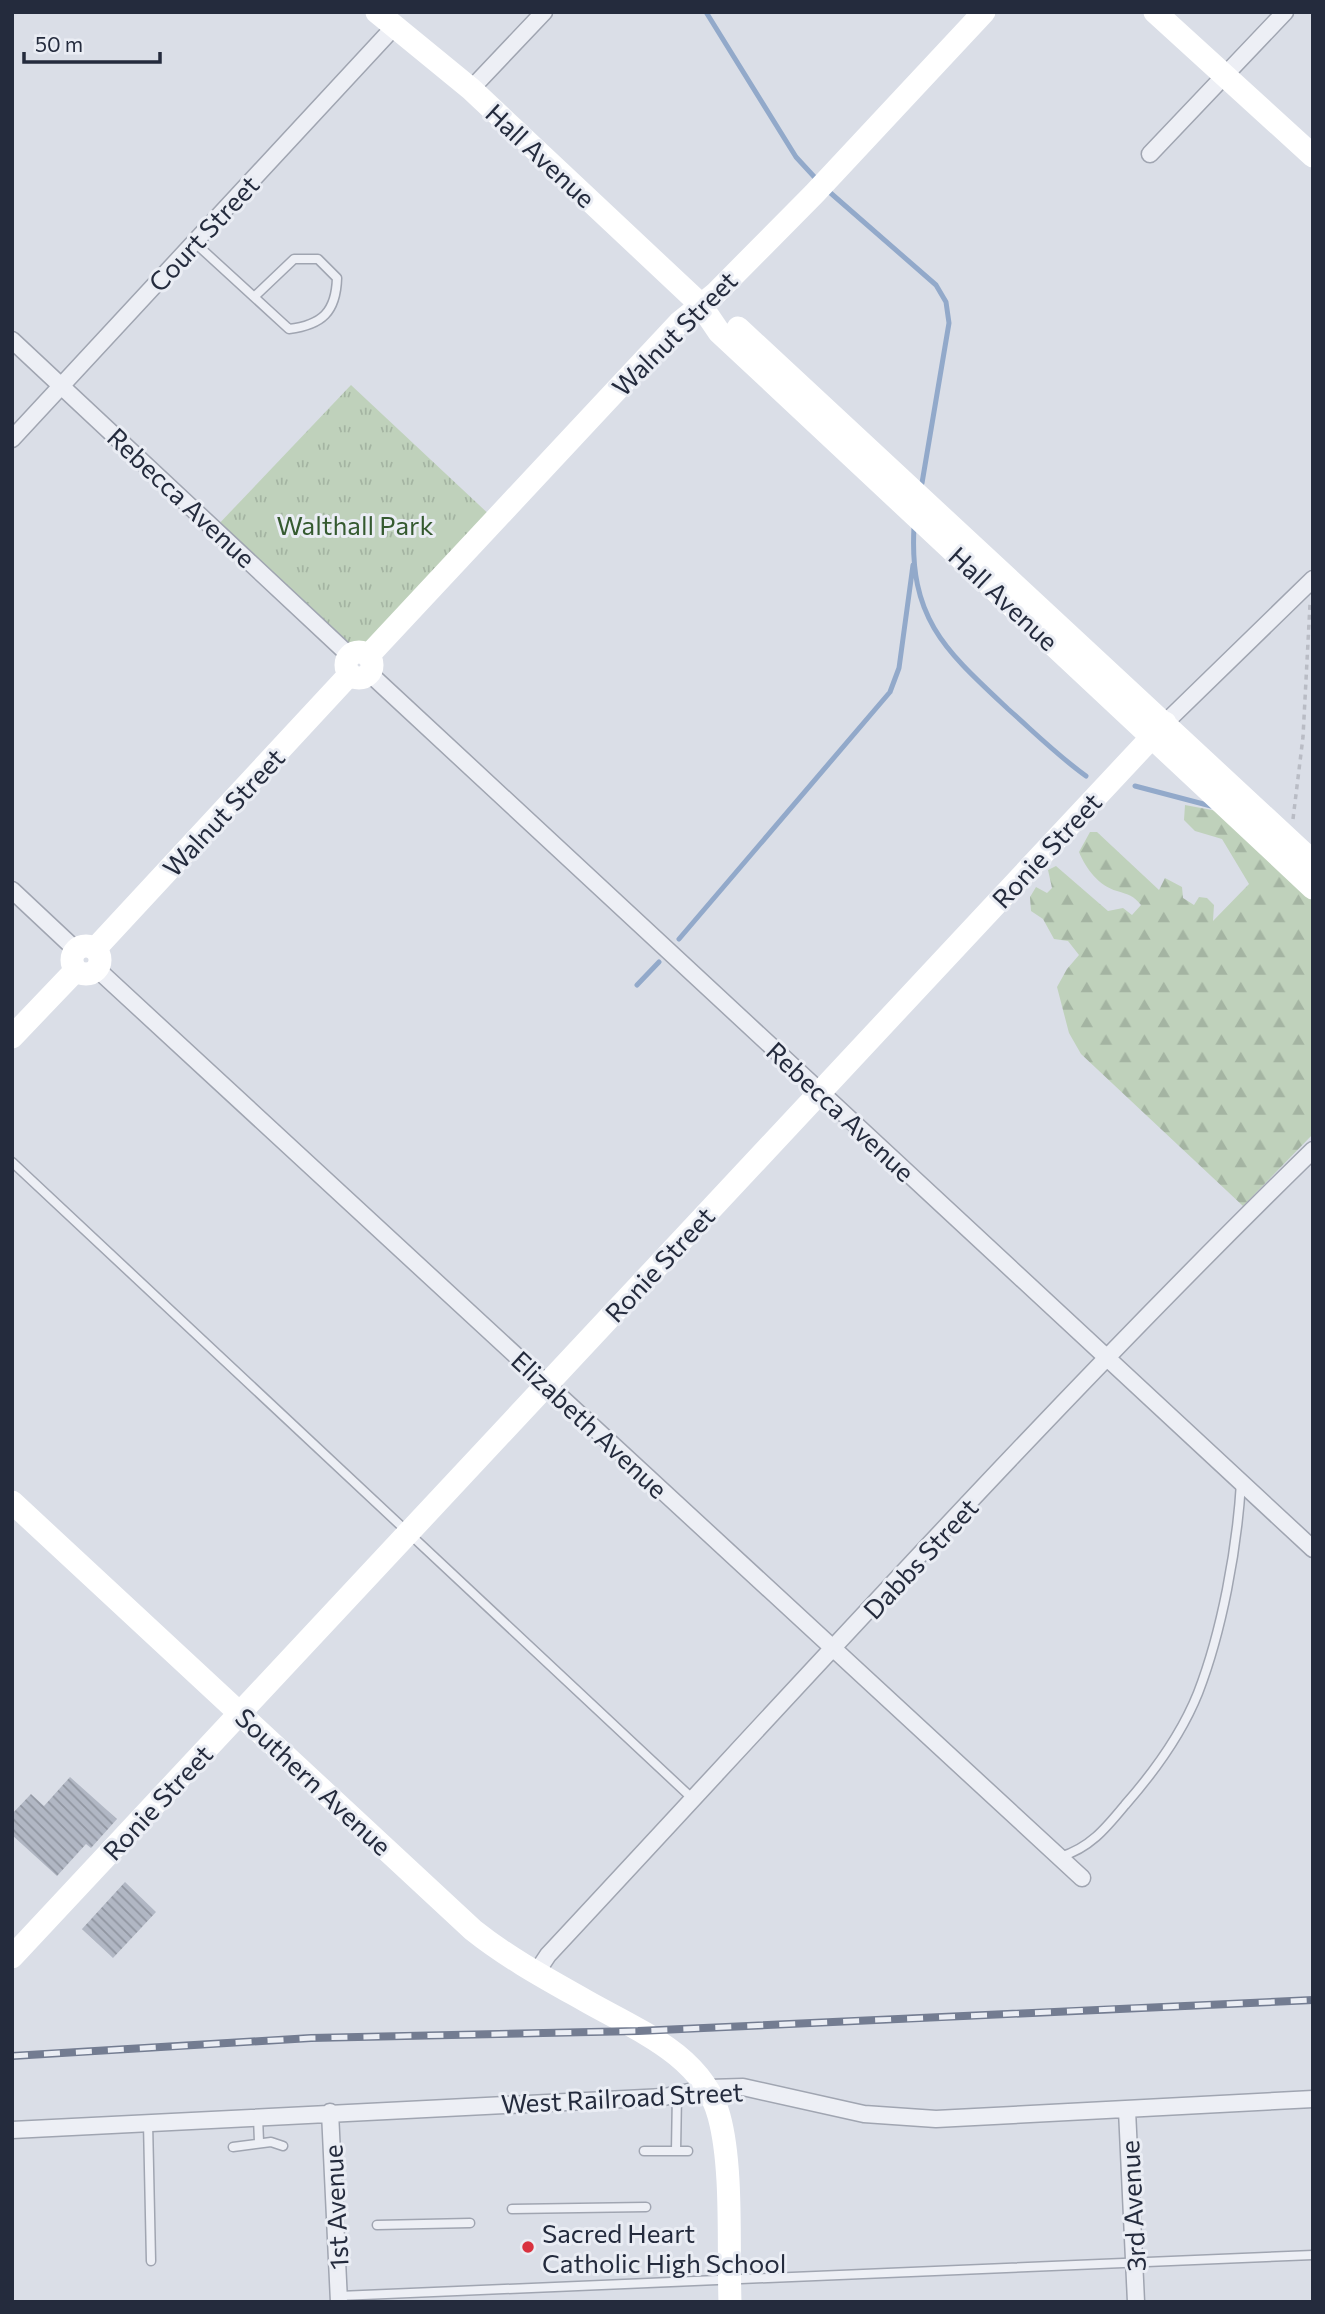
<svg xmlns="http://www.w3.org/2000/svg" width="1325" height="2314" font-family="Commissioner,sans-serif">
<defs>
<pattern id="forest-firs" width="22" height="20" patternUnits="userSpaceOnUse" patternTransform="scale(1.75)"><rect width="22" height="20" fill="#bfd1bb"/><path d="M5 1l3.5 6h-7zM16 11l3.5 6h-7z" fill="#a4b4a2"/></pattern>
<pattern id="park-tufts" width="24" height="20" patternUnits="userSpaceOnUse" patternTransform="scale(1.75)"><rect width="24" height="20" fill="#bfd1bb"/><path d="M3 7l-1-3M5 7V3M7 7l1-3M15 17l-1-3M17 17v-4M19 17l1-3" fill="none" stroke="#a4b4a2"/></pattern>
<pattern id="building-back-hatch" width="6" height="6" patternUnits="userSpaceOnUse" patternTransform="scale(1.75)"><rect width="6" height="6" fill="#b1b7c4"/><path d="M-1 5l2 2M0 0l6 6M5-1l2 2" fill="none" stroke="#9095a0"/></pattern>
</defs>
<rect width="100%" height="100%" fill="#dadee7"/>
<!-- forest -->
<path fill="url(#forest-firs)" d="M1185,805L1228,813L1313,892V1134L1243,1206L1081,1054L1069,1033L1057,987L1067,969L1079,955L1068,941L1054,939L1043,919L1031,911L1030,897L1036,887L1047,893L1052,888L1048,870L1056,866L1108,911L1123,908L1132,915L1141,905C1133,895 1129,895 1117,891C1099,886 1086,869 1079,852L1090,832H1097L1159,890L1165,878L1182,887L1183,898L1194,905L1199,897L1207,898L1214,905L1213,921L1249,884L1222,839L1195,831L1184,820Z"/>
<!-- park -->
<path fill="url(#park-tufts)" d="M351,385L494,519L365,653H353L215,528Z"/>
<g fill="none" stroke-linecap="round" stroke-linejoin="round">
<!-- stream -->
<path stroke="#92a9ca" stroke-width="5" d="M706,12L796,157L819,182
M826,189L936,285L946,302L949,323L922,483
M914,527C909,619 945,650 1008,709C1034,732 1058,756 1086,776
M1135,786L1211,806
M679,939L890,692L899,668L913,565
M637,985L659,962"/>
</g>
<!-- building -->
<path fill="url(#building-back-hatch)" d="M70,1777L117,1819L91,1848L86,1844L57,1876L12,1835V1814L31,1794L44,1806Z
M125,1882L156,1912L113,1958L82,1929Z"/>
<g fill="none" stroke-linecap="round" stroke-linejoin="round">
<!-- lane casing -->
<g stroke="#a0a5b1" stroke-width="11">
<path id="lane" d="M194,242L289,329C322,325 336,312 337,278L318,259H294L254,297
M12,1162L694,1800
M1060,1857C1090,1848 1106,1828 1125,1805C1154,1772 1182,1733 1198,1693C1222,1631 1237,1549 1241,1483
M258,2117L259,2142
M148,2122L151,2261
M233,2147L271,2142L283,2146
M644,2151H688
M676,2151L677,2094
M512,2209L646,2207
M377,2225L470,2223
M339,2296L1313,2255"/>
</g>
<!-- street casing -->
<g stroke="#a0a5b1" stroke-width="19">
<path id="street" d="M471,89L544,12
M1150,154L1285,12
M12,340L350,656
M12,439L394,27
M369,673L1313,1549
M1165,723L1313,579
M12,890L76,950
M97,969L1082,1878
M536,1973L548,1955C800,1685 1048,1409 1313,1150
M1127,2110L1136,2302
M330,2112L339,2302
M12,2130L664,2097L709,2088L743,2087L864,2114L936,2119L1313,2099"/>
</g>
<!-- path -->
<path stroke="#b9bcc5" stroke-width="3.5" stroke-dasharray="5 5" stroke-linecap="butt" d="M1293,819L1303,737L1310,604"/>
<!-- lane -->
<use href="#lane" stroke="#edeff5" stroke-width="8"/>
<!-- street -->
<use href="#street" stroke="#edeff5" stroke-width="16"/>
<!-- secondary -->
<path stroke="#fff" stroke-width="23" d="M377,12L471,89L700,304L719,332L1313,888
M1155,12L1313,156
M738,328L1313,862
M346 665a13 13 0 1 1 26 0a13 13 0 1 1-26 0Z
M368,656L679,323L715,294L814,194L984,12
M72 960a14 14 0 1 1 28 0a14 14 0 1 1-28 0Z
M95,949L350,674
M12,1037L76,970
M12,1502L473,1930C508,1958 547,1979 586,2001C635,2029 703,2055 719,2116C733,2167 728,2247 730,2302
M12,1957L1165,723"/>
<!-- rail casing -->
<g stroke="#737c91" stroke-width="8">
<path id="rail" d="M12,2056L311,2038L638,2031L1313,2000"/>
</g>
<!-- rail -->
<use href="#rail" stroke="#eaedf4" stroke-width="5" stroke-dasharray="16" stroke-linecap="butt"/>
</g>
<!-- markers -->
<circle fill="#d9323f" stroke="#eaedf4" stroke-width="2.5" cx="528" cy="2247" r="7"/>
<g text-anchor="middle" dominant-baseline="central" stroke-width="6" stroke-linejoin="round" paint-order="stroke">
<!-- street labels -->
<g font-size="26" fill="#242b3d" stroke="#eaedf4">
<text transform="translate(541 155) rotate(43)">Hall Avenue</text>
<text transform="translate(203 233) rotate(-47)">Court Street</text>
<text transform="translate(674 333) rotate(-45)">Walnut Street</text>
<text transform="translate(182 497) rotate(43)">Rebecca Avenue</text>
<text transform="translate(1004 598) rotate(43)">Hall Avenue</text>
<text transform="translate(223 812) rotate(-47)">Walnut Street</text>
<text transform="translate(1046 850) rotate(-47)">Ronie Street</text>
<text transform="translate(841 1111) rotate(43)">Rebecca Avenue</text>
<text transform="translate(659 1264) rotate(-47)">Ronie Street</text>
<text transform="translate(590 1424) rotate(43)">Elizabeth Avenue</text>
<text transform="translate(920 1558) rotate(-47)">Dabbs Street</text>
<text transform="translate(314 1781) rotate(43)">Southern Avenue</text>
<text transform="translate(157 1802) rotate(-47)">Ronie Street</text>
<text transform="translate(622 2097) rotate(-3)">West Railroad Street</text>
<text transform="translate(1132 2206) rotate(-93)">3rd Avenue</text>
<text transform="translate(335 2207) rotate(-93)">1st Avenue</text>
</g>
<!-- park labels -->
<g font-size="26" fill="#355a30" stroke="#eaedf4">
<text x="355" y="524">Walthall Park</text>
</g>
<!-- poi labels -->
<g font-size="26" fill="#242b3d" stroke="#eaedf4" text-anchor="start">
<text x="542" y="2232">Sacred Heart<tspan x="542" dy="30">Catholic High School</tspan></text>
</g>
</g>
<!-- border -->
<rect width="1325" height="2314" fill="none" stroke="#242b3d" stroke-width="28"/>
<!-- scale -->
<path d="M24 52v10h136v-10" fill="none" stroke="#242b3d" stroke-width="3.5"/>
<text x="35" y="52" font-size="21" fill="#242b3d" stroke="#eaedf4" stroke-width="5" paint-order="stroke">50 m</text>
</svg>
